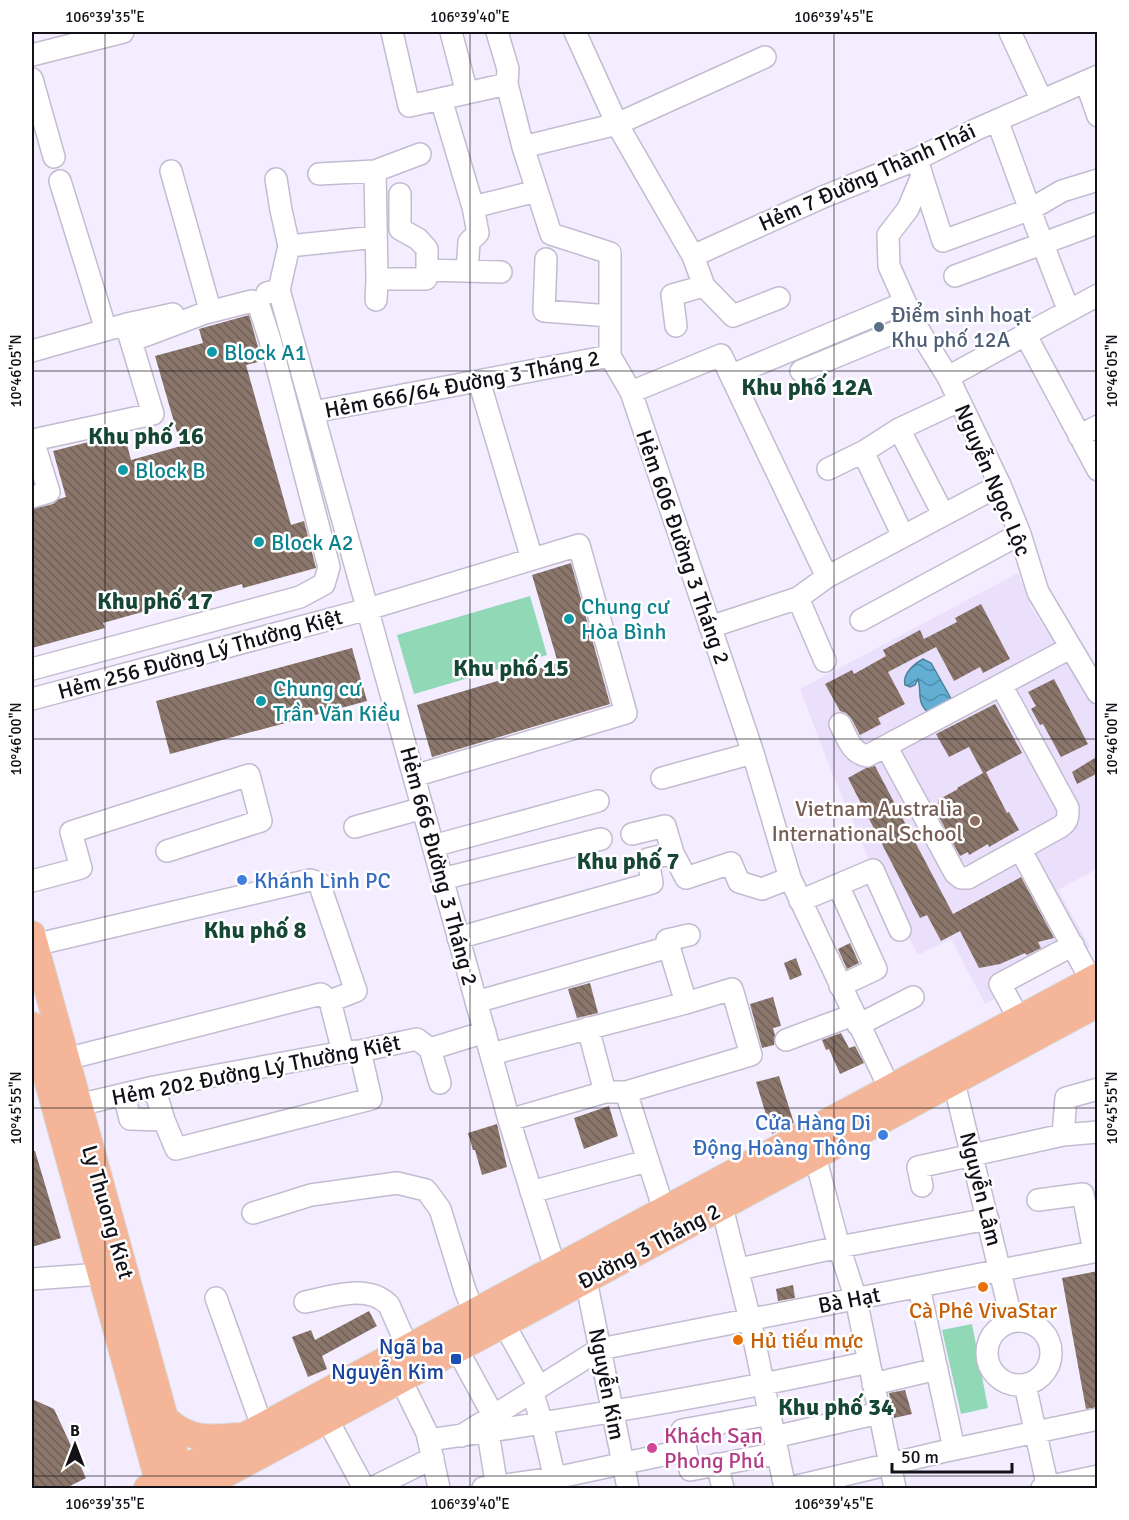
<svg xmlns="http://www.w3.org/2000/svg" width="1129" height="1520" font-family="Signika,sans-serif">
<defs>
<pattern id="water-waves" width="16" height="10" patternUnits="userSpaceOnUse" patternTransform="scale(1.5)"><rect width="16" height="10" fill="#63afd3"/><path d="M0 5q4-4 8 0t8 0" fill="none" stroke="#508daa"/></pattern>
<pattern id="building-back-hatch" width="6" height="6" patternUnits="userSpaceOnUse" patternTransform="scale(1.5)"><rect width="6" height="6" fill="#8a766b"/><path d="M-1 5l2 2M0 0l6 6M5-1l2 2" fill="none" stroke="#705f57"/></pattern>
</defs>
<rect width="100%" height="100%" fill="#f3edff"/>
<!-- built -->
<path fill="#eae0fc" d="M1018,573L1031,607L1097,710V869L1058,890L1090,947L985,1004L951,939L918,955L875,874L832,773L800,689Z"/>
<!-- park -->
<path fill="#90d8b6" d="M530,596L547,655L414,694L397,635Z
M972,1324L988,1408L961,1414L942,1330Z"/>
<!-- water -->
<path fill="url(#water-waves)" stroke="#4b809b" stroke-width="1.5" d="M923,659L931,663L953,702L928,712C916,702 922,692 918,679L915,685L910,687L905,685C902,674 914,664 923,659Z"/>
<!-- building -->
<path fill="url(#building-back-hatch)" d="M249,315L262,361L246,365L291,525L304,521L316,568L243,588L242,584L103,623L105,628L32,648V509L53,504L59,499L66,497L53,451L124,433L131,460L181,446L155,356L203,343L199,329Z
M571,563L610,704L432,757L417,705L558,663L532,575Z
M981,604L1010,659L983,673L980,667L954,681L936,647L888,672L905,704L878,718L881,724L860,735L851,718L846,713L840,711L825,684L852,670L854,674L886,656L883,650L920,630L924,639L957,622L955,618Z
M352,648L367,701L170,754L156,701Z
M1054,679L1088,744L1061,757L1043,724L1040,725L1031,709L1036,706L1028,692Z
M995,704L1022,753L986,772L1007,813L1009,812L1019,830L989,847L988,844L969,855L968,852L960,856L933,806L939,802L938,800L958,789L957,788L983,773L969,747L949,757L936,734Z
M1098,756V773L1077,784L1072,772Z
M875,766L953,914L1021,877L1054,938L1038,942L1041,948L1027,955L1025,953L1000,964L979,968L960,931L941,941L927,915L920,918L848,778L866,768Z
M850,943L859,963L847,969L838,949Z
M796,958L802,975L790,980L784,963Z
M590,983L598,1013L577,1018L568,989Z
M773,997L781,1026L773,1028L775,1035L774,1045L762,1048L750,1004Z
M841,1033L849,1048L855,1046L864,1063L840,1074L829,1049L826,1050L822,1040Z
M779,1076L794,1123L772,1134L756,1082Z
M609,1106L618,1136L584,1149L574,1118Z
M497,1124L507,1167L482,1175L475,1150H473L468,1133Z
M32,1151H35L61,1238L32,1247Z
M1098,1271V1407L1086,1409L1062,1278Z
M793,1285L795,1298L778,1301L776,1289Z
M369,1311L377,1326L322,1356L327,1369L308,1377L292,1337L311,1330L315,1340Z
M905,1390L912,1414L894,1418L889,1393Z
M32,1399L54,1409L86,1478L66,1488H32Z"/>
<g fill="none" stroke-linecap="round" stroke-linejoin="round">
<!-- minor casing -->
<g stroke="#c3bcd1" stroke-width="24">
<path id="minor" d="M392,32L409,106L507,84
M451,32L467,93
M497,32L508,69L507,84L523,147L551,234L610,253V356L631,392L753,753L790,878L896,1102
M575,32L617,124L693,256L704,286L733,316L779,298
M1010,32L1042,101
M32,55L123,32
M32,79L54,157
M1086,82L1098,116
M441,99L473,207L478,233L469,242L467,271
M997,120C1021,184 1043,248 1069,311
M523,147L617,124L765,57
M420,154L375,171L377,279H426L427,270L501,272
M917,159L922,176L908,209L888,235L889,266L915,324L948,377L1000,485L1020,534L1038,592L1098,693
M171,171L209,306
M319,174L375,171
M922,176L943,241L1031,209L1062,191L1098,180
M276,179L281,210L289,246
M60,181L106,330
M400,194V229L418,239L427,249V270
M473,207L537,191
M693,256L823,197L917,159L977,129L1098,76
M546,259L544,311L610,316
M955,276L1098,223
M279,290L509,1120L555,1268L586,1280L628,1488
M267,293L279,290L289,246L376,237
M376,300L377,279
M676,326L672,295L704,286
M1025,334L1098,470
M32,351L127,324L173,314
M801,371L915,324
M732,375L904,303
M948,377L1098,295
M479,381L532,559
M631,392L721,355L827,577
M313,412L610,356
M899,429L943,514
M1079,436L1098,426
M863,452L903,536
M828,469L863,452L899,429L959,401
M32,497L49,492L33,440L153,414L127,328
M798,598L825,661
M861,620L1020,534
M710,627L798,598L827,577L1000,485
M32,669L300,597L324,584L329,567L270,340L259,306L252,301L205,313L131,341
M32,699L368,609L579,545L626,713L414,776
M840,724C847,737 851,753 867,756L1070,648
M886,746L955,873L961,878H968L1060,827C1068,822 1068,817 1068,808L1001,685
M662,778L753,753
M355,827L423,808
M632,834L665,826L673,853L686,878L731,863L739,882L762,889L790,878
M433,846L598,801
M1020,849L1091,980
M442,879L601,839
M32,881L81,868L71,832L249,775L261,821L167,851
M838,885L876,969L840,986
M800,901L873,870L900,930
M458,938L652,883L648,859L673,853
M34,945L310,880L319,883L356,991L330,1001
M476,1002L669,947
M686,1003L667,940L689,935
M1019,1019L1000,984L1073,945
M858,1025L913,997
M588,1028L605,1092
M786,1040L853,1015
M430,1049L485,1032
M491,1054L686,1003L732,989L751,1055L626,1092H605L509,1120
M66,1059L321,994L330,1001L343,1052
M950,1066L1012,1321
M154,1087L164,1120L176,1149L371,1099L360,1051
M626,1092L664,1210
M124,1094L130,1119L164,1120
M78,1105L154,1087L343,1052L360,1051L417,1039L430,1049L440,1083
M1063,1135L1066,1098L1098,1089
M815,1156L839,1247L856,1299L895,1488
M922,1186L918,1167L1063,1135L1098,1132
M531,1192L647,1161
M1038,1200L1083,1194L1094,1252
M722,1207L750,1320L785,1488
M253,1213L311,1195L397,1183L426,1190L440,1209L465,1290L479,1325
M739,1269L839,1247L988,1219
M32,1279L101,1274
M919,1287L954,1449
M216,1298L262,1426
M305,1302C331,1297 368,1283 389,1305L414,1362
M987 1353a32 32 0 1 1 64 0a32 32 0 1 1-64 0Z
M504,1324L539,1387
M457,1349L493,1415
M401,1380L427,1433L439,1488
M873,1384L937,1369
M1025,1385L1048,1488
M532,1391L542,1423L557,1488
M770,1414L682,1430L690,1470L778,1453
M327,1419L364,1488
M486,1420L497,1488
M461,1436L600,1349L1098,1251
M774,1437L879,1413
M429,1440C576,1419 723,1394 869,1362
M717,1464L723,1488
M372,1488L433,1458
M483,1488L555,1478L686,1450
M789,1488L941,1452L1098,1419
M1042,1488L1098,1476"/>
</g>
<!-- major casing -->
<g stroke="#d9d9da" stroke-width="28">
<path id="major" d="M32,934L176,1458L183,1469L188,1485
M32,1025L160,1488
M166,1419C189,1440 208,1439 238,1436
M147,1488L1098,976
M200,1488L1098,1004"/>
</g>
<!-- minor -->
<use href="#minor" stroke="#fff" stroke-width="21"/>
<!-- major -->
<use href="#major" stroke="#f4b598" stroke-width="26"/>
</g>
<!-- ticks -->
<path fill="none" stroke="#131118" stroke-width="1.5" stroke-opacity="0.45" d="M105,32V1488M470,32V1488M834,32V1488M32,371H1098M32,739H1098M32,1108H1098M32,1476H1098"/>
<!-- markers -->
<circle fill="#5c6f8a" stroke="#fff" stroke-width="2" cx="879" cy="327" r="6"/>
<g fill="#0f9aa8" stroke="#fff" stroke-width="2">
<circle cx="212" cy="352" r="6"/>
<circle cx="123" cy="470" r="6"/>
<circle cx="259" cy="542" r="6"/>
<circle cx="569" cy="619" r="6"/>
<circle cx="261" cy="701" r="6"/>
</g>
<circle fill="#8d6e63" stroke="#fff" stroke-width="2" cx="975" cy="821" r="6"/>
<g fill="#3f7fe0" stroke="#fff" stroke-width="2">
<circle cx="242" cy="880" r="6"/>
<circle cx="883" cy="1135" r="6"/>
</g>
<g fill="#e8710a" stroke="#fff" stroke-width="2">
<circle cx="983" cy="1287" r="6"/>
<circle cx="738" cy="1340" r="6"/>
</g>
<rect fill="#1a4fb4" stroke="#fff" stroke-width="2" x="450" y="1353" width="12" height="12" rx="3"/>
<circle fill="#d1479c" stroke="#fff" stroke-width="2" cx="652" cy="1448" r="6"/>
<g text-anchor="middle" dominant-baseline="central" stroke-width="5" stroke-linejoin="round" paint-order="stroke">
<!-- street labels -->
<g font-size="22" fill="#131118" stroke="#fff">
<text transform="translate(867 177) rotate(-24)">Hẻm 7 Đường Thành Thái</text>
<text transform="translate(462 384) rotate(-11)">Hẻm 666/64 Đường 3 Tháng 2</text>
<text transform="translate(993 480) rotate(67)">Nguyễn Ngọc Lộc</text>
<text transform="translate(683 547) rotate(71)">Hẻm 606 Đường 3 Tháng 2</text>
<text transform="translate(200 654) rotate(-15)">Hẻm 256 Đường Lý Thường Kiệt</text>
<text transform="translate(439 866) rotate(75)">Hẻm 666 Đường 3 Tháng 2</text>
<text transform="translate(256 1070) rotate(-11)">Hẻm 202 Đường Lý Thường Kiệt</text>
<text transform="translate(981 1189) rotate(76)">Nguyễn Lâm</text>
<text transform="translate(108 1212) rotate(74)">Ly Thuong Kiet</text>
<text transform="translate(649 1246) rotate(-28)">Đường 3 Tháng 2</text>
<text transform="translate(849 1300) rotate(-11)">Bà Hạt</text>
<text transform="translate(607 1384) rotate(79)">Nguyễn Kim</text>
</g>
<!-- service labels -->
<g font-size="22" fill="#4e5e75" stroke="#fff" text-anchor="start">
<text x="891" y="314">Điểm sinh hoạt<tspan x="891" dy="25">Khu phố 12A</tspan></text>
</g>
<!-- culture labels -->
<g font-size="22" fill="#0d838f" stroke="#fff" text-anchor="start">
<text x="224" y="352">Block A1</text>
<text x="135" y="470">Block B</text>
<text x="271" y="542">Block A2</text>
<text x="581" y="606">Chung cư<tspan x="581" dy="25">Hòa Bình</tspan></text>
<text x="273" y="688">Chung cư<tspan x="273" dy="25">Trần Văn Kiều</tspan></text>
</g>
<!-- education labels -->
<g font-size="22" fill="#785e54" stroke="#fff" text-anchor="end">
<text x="963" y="808">Vietnam Australia<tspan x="963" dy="25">International School</tspan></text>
</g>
<!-- shop labels -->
<g font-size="22" fill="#366cbe" stroke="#fff" text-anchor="start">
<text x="254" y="880">Khánh Linh PC</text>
<text x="871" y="1122" text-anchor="end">Cửa Hàng Di<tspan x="871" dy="25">Động Hoàng Thông</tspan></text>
</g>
<!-- food labels -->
<g font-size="22" fill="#c56008" stroke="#fff">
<text x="983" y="1310">Cà Phê VivaStar</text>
<text x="750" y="1340" text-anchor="start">Hủ tiếu mực</text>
</g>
<!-- transit labels -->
<g font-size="22" fill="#164399" stroke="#fff" text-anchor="end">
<text x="444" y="1346">Ngã ba<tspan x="444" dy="25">Nguyễn Kim</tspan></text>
</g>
<!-- hotel labels -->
<g font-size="22" fill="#b23c85" stroke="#fff" text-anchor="start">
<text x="664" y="1435">Khách Sạn<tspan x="664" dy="25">Phong Phú</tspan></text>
</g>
<!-- neighbourhood labels -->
<g font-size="24" font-weight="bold" fill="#164635" stroke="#fff">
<text x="807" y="387">Khu phố 12A</text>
<text x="146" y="436">Khu phố 16</text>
<text x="155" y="601">Khu phố 17</text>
<text x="511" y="668">Khu phố 15</text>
<text x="628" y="861">Khu phố 7</text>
<text x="255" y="930">Khu phố 8</text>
<text x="836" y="1407">Khu phố 34</text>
</g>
</g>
<!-- border -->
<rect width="1129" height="1520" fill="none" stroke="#ffffff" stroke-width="66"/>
<!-- north arrow -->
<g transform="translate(75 1445)" stroke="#ffffff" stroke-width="4.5" paint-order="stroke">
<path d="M0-4.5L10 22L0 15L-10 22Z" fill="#131118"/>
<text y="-9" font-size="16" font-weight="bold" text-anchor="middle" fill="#131118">B</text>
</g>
<!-- scale -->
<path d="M892 1463v9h120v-9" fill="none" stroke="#131118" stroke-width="3"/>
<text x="901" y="1463" font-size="18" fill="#131118" stroke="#ffffff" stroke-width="4.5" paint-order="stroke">50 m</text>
<rect x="33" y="33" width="1063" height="1454" fill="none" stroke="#131118" stroke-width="2"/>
<g font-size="15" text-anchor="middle" fill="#131118">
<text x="105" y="22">106°39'35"E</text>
<text x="470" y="22">106°39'40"E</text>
<text x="834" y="22">106°39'45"E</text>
<text transform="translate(16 371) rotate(-90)" y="5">10°46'05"N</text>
<text transform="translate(1112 371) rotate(-90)" y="5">10°46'05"N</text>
<text transform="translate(16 739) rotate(-90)" y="5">10°46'00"N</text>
<text transform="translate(1112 739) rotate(-90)" y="5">10°46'00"N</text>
<text transform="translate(16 1108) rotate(-90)" y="5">10°45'55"N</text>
<text transform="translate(1112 1108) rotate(-90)" y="5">10°45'55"N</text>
<text x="105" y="1509">106°39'35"E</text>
<text x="470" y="1509">106°39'40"E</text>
<text x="834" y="1509">106°39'45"E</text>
</g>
</svg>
